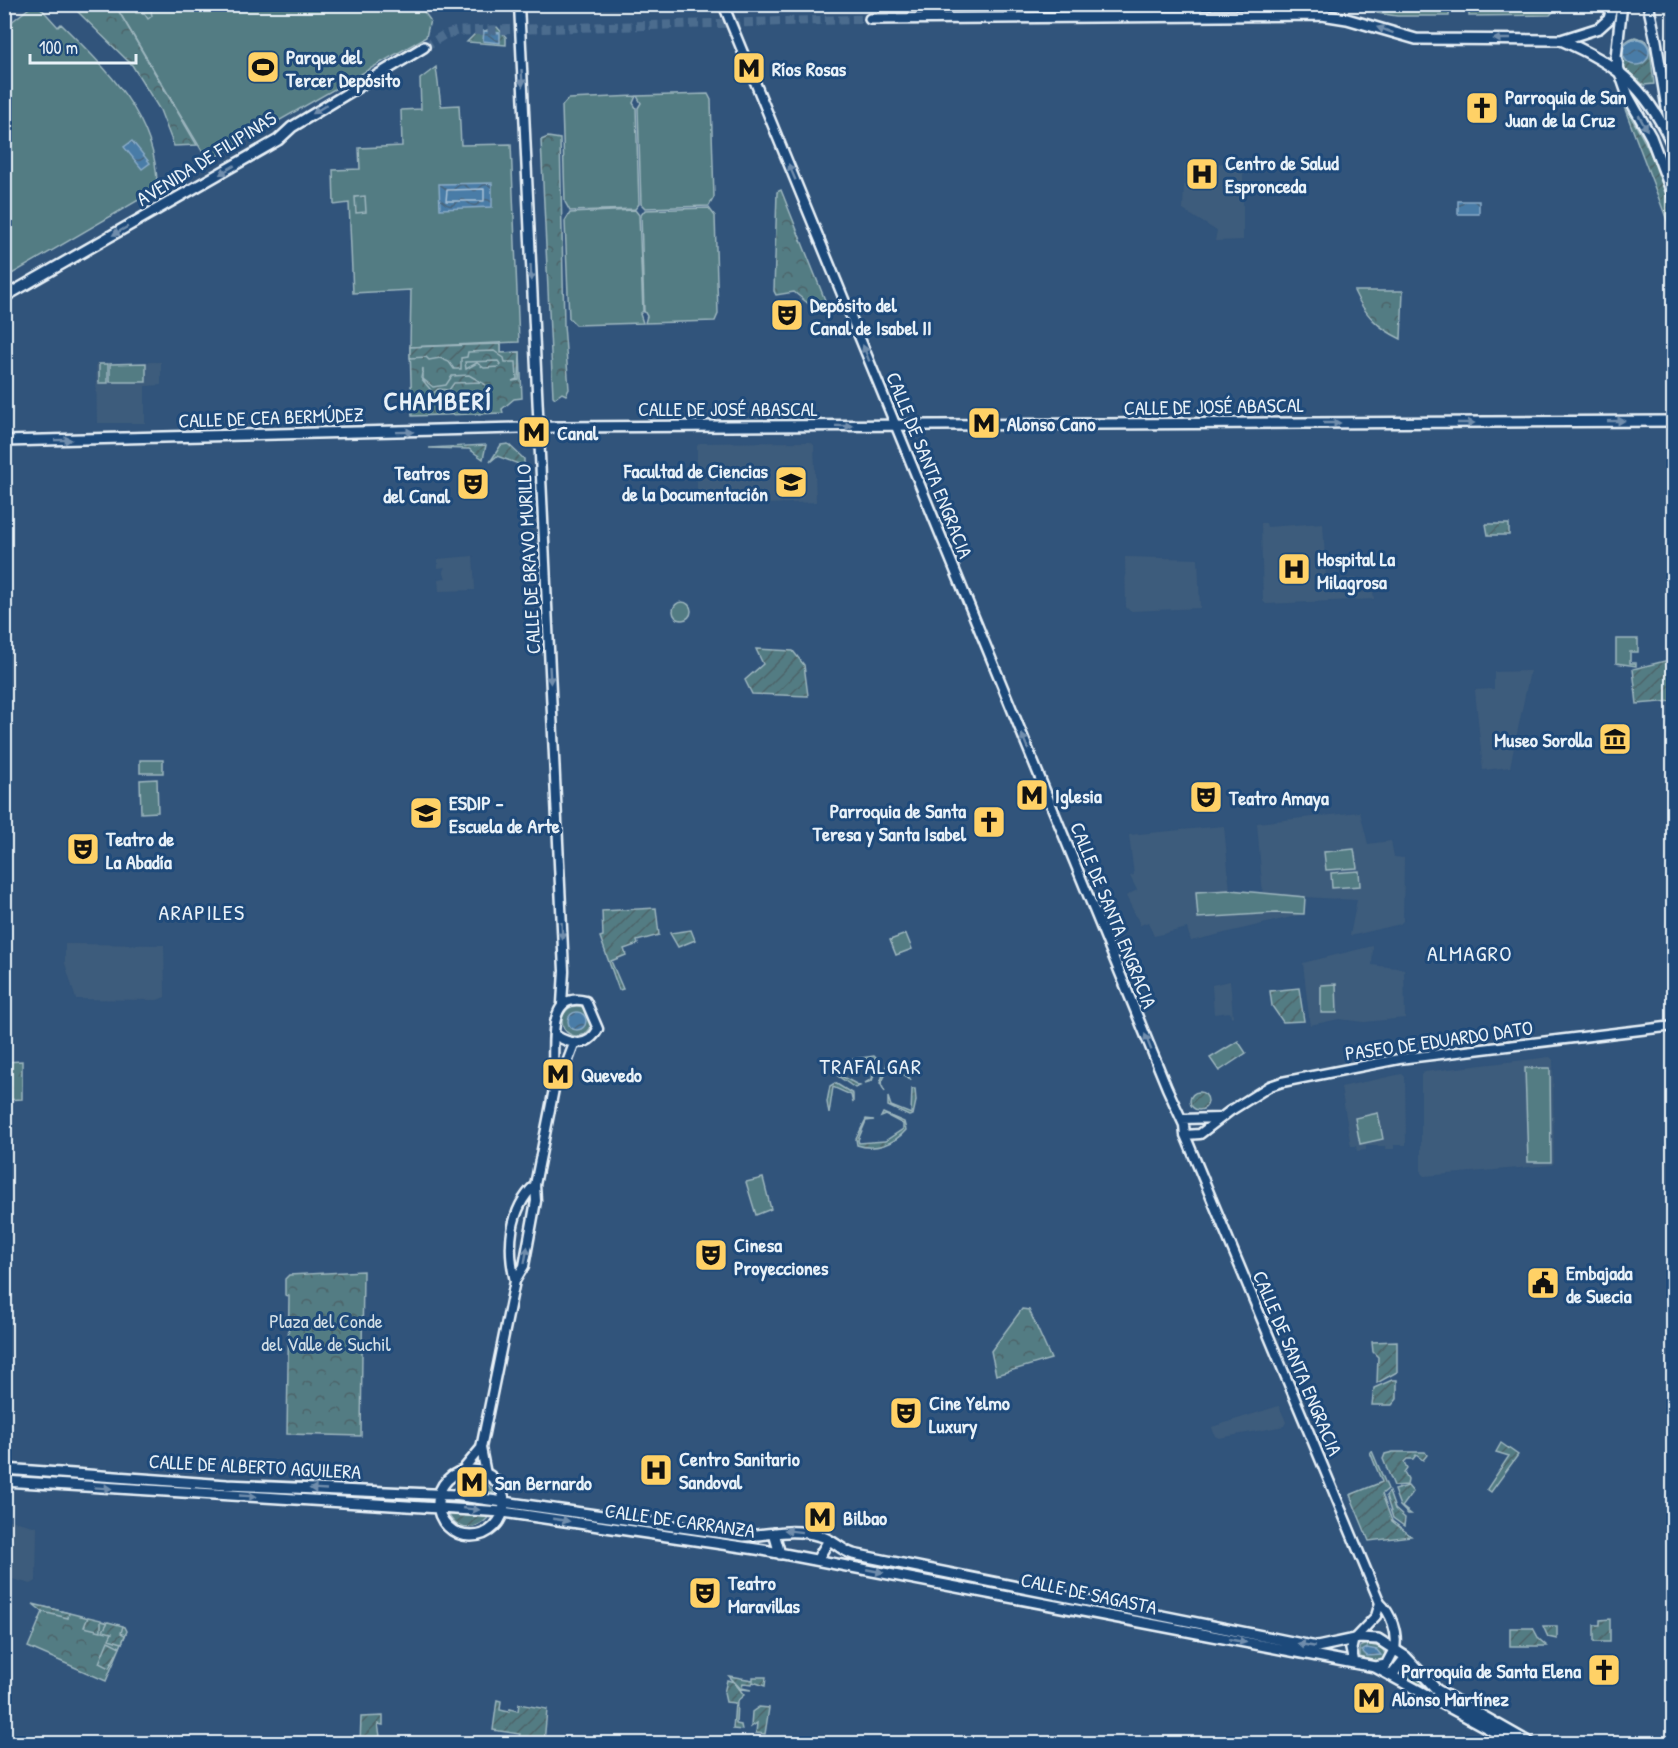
<svg xmlns="http://www.w3.org/2000/svg" width="1678" height="1748" font-family="'Patrick Hand',sans-serif">
<defs>
<pattern id="forest-crowns" width="20" height="18" patternUnits="userSpaceOnUse" patternTransform="scale(1.5)"><rect width="20" height="18" fill="#527b83"/><path d="M2 6a3 3 0 1 1 6 0M12 15a3 3 0 1 1 6 0" fill="none" stroke="#4d6469"/></pattern>
<pattern id="garden-furrows" width="10" height="10" patternUnits="userSpaceOnUse" patternTransform="scale(1.5)"><rect width="10" height="10" fill="#527b83"/><path d="M-1 1l2-2M0 10L10 0M9 11l2-2" fill="none" stroke="#4d6469"/></pattern>
<pattern id="water-waves" width="16" height="10" patternUnits="userSpaceOnUse" patternTransform="scale(1.5)"><rect width="16" height="10" fill="#4a7ca7"/><path d="M0 5q4-4 8 0t8 0" fill="none" stroke="#48657d"/></pattern>
</defs>
<rect width="100%" height="100%" fill="#31547b"/>
<filter id="ink" filterUnits="userSpaceOnUse"><feTurbulence type="fractalNoise" baseFrequency=".0167" numOctaves="2"/><feDisplacementMap in="SourceGraphic" scale="12" xChannelSelector="R" yChannelSelector="G"/><feConvolveMatrix kernelMatrix="1 2 1 2 8 2 1 2 1" color-interpolation-filters="sRGB"/></filter>
<g filter="url(#ink)">
<!-- built -->
<path fill="#3e5c7b" d="M1240,163L1243,166V240L1215,241L1217,231L1183,210L1185,164Z
M161,362V385L145,386V423H97L96,363Z
M810,442L814,445L816,502L697,507V446L700,443Z
M1261,523H1266L1267,527L1323,523L1326,580L1357,578V593L1373,592L1374,599L1266,604L1263,601Z
M473,556L475,590L439,591L438,579L446,578L443,571L445,567L438,568V559Z
M1125,557L1198,559L1200,608L1130,611L1126,607Z
M1530,671L1510,767L1483,770L1475,690L1494,689V672Z
M1360,812L1368,844L1391,841L1394,857L1404,858L1403,921L1400,924L1350,936L1357,900L1305,897L1304,914L1191,941L1187,928L1154,936L1148,922L1138,926L1140,924L1126,896L1137,890L1130,876L1134,875L1129,835L1224,826L1230,891L1263,894L1257,823Z
M65,944L164,945L165,997L157,1000L76,999L65,963Z
M1373,946L1372,965L1404,969L1405,1018L1364,1022L1339,1019L1310,1025L1303,963Z
M1230,981L1233,1016L1231,1017L1230,1012L1214,1014L1212,985Z
M1550,1057L1553,1060L1554,1162L1552,1165L1424,1176L1421,1173V1075L1424,1072Z
M1402,1074L1405,1077L1406,1145H1394V1149H1386L1385,1146H1366V1150L1357,1151L1356,1146H1351L1341,1087Z
M1279,1406L1286,1422L1284,1426L1219,1438L1215,1436L1212,1427Z
M5,1519L37,1527L36,1581L31,1584L5,1577Z"/>
<!-- grass -->
<path fill="#527b83" stroke="#9db6be" stroke-width="1.5" d="M1554,4L1556,9L1550,15L1469,16V6Z
M33,5H38L58,27L61,24C107,69 157,118 157,186L154,191L5,278V27Z
M115,5H419L430,20L426,37L208,161Z
M1450,5L1449,16H1397L1377,13V7Z
M436,67L441,106L459,105L461,145L511,144L519,342L410,347L411,290L353,293L349,203L334,205L333,170L360,169L359,148L402,146L401,110L421,109L420,79Z
M708,94L711,100L714,197L709,206L645,208L641,204L638,108L641,103L637,96Z
M636,96L633,103L636,108L639,204L635,209L570,211L565,202L562,106L568,99Z
M709,208L715,216L718,314L715,321L645,323L647,316L644,311L641,215L645,210Z
M635,210L639,215L643,311L640,314L643,323L576,325L569,318L565,221L570,213Z
M146,363V382H110V364Z
M99,364H108V383H99Z
M673 611a9 9 0 1 1 18 0a9 9 0 1 1-18 0Z
M1616,639H1638V652H1630V663H1636V666L1616,663Z
M140,760H163V773H140Z
M157,779L158,812L141,813L140,780Z
M1354,849L1357,868L1326,870L1324,852Z
M1359,871L1360,886L1332,888L1331,873Z
M1230,890L1305,897L1304,914L1276,913L1198,918L1196,892Z
M906,934L912,949L896,955L890,940Z
M1336,984L1337,1013H1321V985Z
M562 1021a15 15 0 1 1 30 0a15 15 0 1 1-30 0Z
M1525,1068H1550L1551,1162H1528Z
M1378,1113L1383,1139L1360,1144L1355,1118Z
M763,1178L771,1209L756,1215L746,1182Z
M1367,1644L1382,1648L1385,1654L1383,1659L1376,1662L1360,1657V1647Z
M1407,1667L1426,1687H1425L1402,1674Z"/>
<!-- forest -->
<path fill="url(#forest-crowns)" stroke="#9db6be" stroke-width="1.5" d="M71,5H115L197,145L174,146L160,110L132,65Z
M134,5H150L152,16L148,19L144,13H136Z
M548,137L560,139L564,325L569,389L566,395L562,393L555,398L553,396L541,140Z
M781,190L825,300L810,305L794,292L776,295L774,291L777,192Z
M365,196L366,212L356,213L355,197Z
M1354,291H1403L1401,339C1378,328 1365,315 1354,291Z
M501,344V353L520,352L522,398L514,399L502,409L503,413L412,416L410,347Z
M1238,1041L1246,1053L1219,1071L1210,1058Z
M22,1061V1099L5,1100V1062Z
M363,1271L361,1436L287,1434L289,1296L285,1295V1279L289,1275Z
M1022,1309L1029,1310L1051,1359L996,1375L991,1351Z
M45,1607L125,1627L127,1631L106,1681L28,1647Z"/>
<!-- garden -->
<path fill="url(#garden-furrows)" stroke="#9db6be" stroke-width="1.5" fill-rule="evenodd" d="M497,27L506,37V45L467,42L475,34Z
M1635,37L1645,40L1650,49L1654,84L1644,85L1624,68C1622,55 1619,41 1635,37ZM1632,39L1643,40L1649,49L1647,59L1642,64L1628,62L1623,50Z
M1623,104C1645,139 1674,193 1673,236Z
M501,344V353L520,352L519,380L512,381L517,379L516,362H505L504,358L494,351L468,352L467,357L461,358V369H454L449,362L440,358L429,360L426,357L410,358V347Z
M498,361L501,365L499,367L484,368L477,363L466,369L465,362Z
M423,368V379L433,387L446,385L452,376L469,375L486,385L481,382L454,383L449,390L438,389L430,396V389L421,378Z
M508,444L524,459V466L497,456L490,462L501,445Z
M486,445L483,459L469,449L429,448Z
M1486,524H1509V535H1488Z
M756,649L793,651L804,665L808,696L752,694L745,680L763,664Z
M1673,659V701L1637,704L1633,669Z
M656,908L659,935L637,941L638,944L624,949L626,955L611,961L623,989L619,990L600,937L603,936L602,911Z
M691,930L695,940L678,947L670,933Z
M1299,988L1304,1021L1283,1022L1272,1006L1270,991Z
M874,1056L879,1061L872,1081L865,1083L872,1079L876,1059L858,1060L840,1072L841,1076L860,1086L855,1088L838,1076V1070L848,1060Z
M891,1061L902,1068L911,1080L890,1065L881,1084L885,1092L880,1083L887,1064Z
M835,1083L853,1094V1103L851,1095L833,1087L829,1114L827,1102L830,1086Z
M912,1089H915L916,1101L913,1115L909,1116L888,1106V1097L891,1106L911,1114Z
M1190 1101a9 9 0 1 1 18 0a9 9 0 1 1-18 0Z
M883,1113L904,1122L906,1130C894,1144 875,1151 857,1145L856,1139L866,1119L874,1120L866,1121L858,1140L859,1143L885,1141L903,1129V1124L886,1115L881,1117Z
M1397,1341V1372L1377,1383L1378,1357L1373,1352L1372,1342Z
M1392,1380H1397V1399L1392,1405H1372L1374,1388Z
M1501,1443L1518,1455L1491,1492L1487,1489L1509,1456L1496,1452Z
M1372,1451L1388,1489L1382,1494L1392,1521L1411,1536L1369,1541L1350,1495L1382,1482L1370,1452Z
M1393,1452H1425L1427,1455L1423,1460L1416,1455L1413,1459H1407L1404,1462L1407,1468L1404,1472L1408,1479L1407,1485L1394,1486L1383,1459L1385,1454Z
M475,1478L484,1480L494,1493L452,1490L464,1479Z
M1408,1486L1413,1492L1402,1507L1411,1514H1408L1400,1506L1394,1490Z
M1389,1492L1395,1509L1405,1518L1404,1526L1393,1518L1386,1496Z
M447,1511L490,1516C475,1532 456,1533 447,1511Z
M33,1604L69,1613L68,1618L43,1612Z
M88,1617L101,1620V1631L84,1627Z
M1610,1619V1642H1594V1625H1600V1620Z
M108,1622L123,1626L121,1633L125,1635L122,1643L109,1639L112,1633L103,1631Z
M1543,1626H1557V1639L1548,1637Z
M1510,1628H1533L1539,1639L1547,1646H1510Z
M108,1641L120,1647L109,1668L99,1663Z
M729,1676L753,1680V1677H766L765,1686L753,1682L752,1684L743,1683L742,1688L751,1690L741,1689Z
M727,1680L734,1682L744,1695L737,1701L736,1724L741,1725L742,1730L733,1729L735,1703L726,1702L724,1693Z
M497,1700L501,1701L500,1710L509,1712L510,1709L518,1711L519,1704L547,1709L544,1743H517L520,1734L493,1730Z
M759,1707L769,1708L765,1734L756,1733L757,1723L751,1727L752,1712Z
M383,1716V1725L378,1724L380,1736L377,1737L379,1740L383,1738V1743H360L361,1717Z"/>
<!-- water -->
<path fill="url(#water-waves)" stroke="#89abc7" stroke-width="1.5" d="M484,31L500,33V43L483,41Z
M1623 52a13 13 0 1 1 26 0a13 13 0 1 1-26 0Z
M132,141L150,163L142,169L124,147Z
M492,183V207L440,209L439,184Z
M1458,201H1479V214H1458Z
M568 1021a9 9 0 1 1 18 0a9 9 0 1 1-18 0Z
M1367,1648L1377,1650L1381,1655L1367,1656L1362,1651Z"/>
<g fill="none" stroke-linecap="round" stroke-linejoin="round">
<!-- shore -->
<path stroke="#a9c2d8" stroke-width="1.5" d="M484,189V201H446L447,190Z"/>
<!-- primary-tunnel -->
<path stroke="#4c6c8e" stroke-width="9" stroke-dasharray="9 4.5" stroke-linecap="butt" d="M424,47L444,35L457,31L870,19"/>
<!-- secondary casing -->
<g stroke="#e8f1f8" stroke-width="13">
<path id="secondary" d="M519,4L564,971L562,1004
M723,4L1167,1088L1184,1125L1185,1135L1380,1603C1391,1613 1398,1633 1395,1648
M555,1035C571,1045 588,1048 598,1029L586,1001C545,990 555,1048 553,1074L556,1079
M1182,1119L1219,1118
M1185,1135L1200,1134L1230,1111L1270,1086L1282,1082L1399,1059L1674,1026
M515,1281C507,1248 509,1210 535,1185
M461,1472L481,1448
M486,1474L481,1448L515,1281L524,1266L536,1201L535,1185L556,1079L562,1076L574,1044
M1353,1640L1376,1616L1380,1603"/>
</g>
<!-- primary casing -->
<g stroke="#e8f1f8" stroke-width="14">
<path id="primary" d="M870,19L1322,15L1347,19L1416,39L1561,40L1599,28L1609,19L1613,4
M1561,40C1617,64 1645,86 1671,142
M4,297L278,140L292,127L424,47
M4,441L558,427L1674,421
M4,1469L227,1485L454,1495L744,1536C773,1535 790,1527 820,1536C832,1539 841,1550 853,1554L1317,1647L1359,1638L1378,1639L1406,1657L1437,1690L1532,1744
M438 1503a33 33 0 1 1 66 0a33 33 0 1 1-66 0Z
M4,1481L503,1512L763,1550L1375,1667L1517,1744
M774,1533L780,1554
M817,1560L829,1540
M1353,1640L1351,1649L1354,1663
M1375,1667L1386,1665L1395,1648
M1392,1675L1406,1657"/>
</g>
<!-- trunk casing -->
<g stroke="#e8f1f8" stroke-width="14">
<path id="trunk" d="M1622,4L1616,57L1619,70L1628,96L1651,137L1674,198
M1648,4L1656,41L1674,150"/>
</g>
<!-- secondary -->
<use href="#secondary" stroke="#1f4a7a" stroke-width="8"/>
<!-- primary -->
<use href="#primary" stroke="#1f4a7a" stroke-width="9"/>
<!-- trunk -->
<use href="#trunk" stroke="#1f4a7a" stroke-width="9"/>
</g>
<!-- one-way arrows -->
<defs><path id="oneway-solid" d="M-6-.8H1V-3.2L6.5 0L1 3.2V.8H-6Z" transform="scale(1.5)"/></defs>
<g fill="#6f8dac">
<use href="#oneway-solid" transform="translate(1385 30) rotate(-160)"/>
<use href="#oneway-solid" transform="translate(1502 39) rotate(-180)"/>
<use href="#oneway-solid" transform="translate(522 78) rotate(87)"/>
<use href="#oneway-solid" transform="translate(320 109) rotate(148)"/>
<use href="#oneway-solid" transform="translate(1643 123) rotate(61)"/>
<use href="#oneway-solid" transform="translate(227 170) rotate(149)"/>
<use href="#oneway-solid" transform="translate(792 172) rotate(-113)"/>
<use href="#oneway-solid" transform="translate(120 231) rotate(151)"/>
<use href="#oneway-solid" transform="translate(531 273) rotate(87)"/>
<use href="#oneway-solid" transform="translate(866 353) rotate(-112)"/>
<use href="#oneway-solid" transform="translate(1616 421) rotate(-1)"/>
<use href="#oneway-solid" transform="translate(1332 423)"/>
<use href="#oneway-solid" transform="translate(1466 423)"/>
<use href="#oneway-solid" transform="translate(844 426) rotate(1)"/>
<use href="#oneway-solid" transform="translate(405 432) rotate(-1)"/>
<use href="#oneway-solid" transform="translate(63 440) rotate(-1)"/>
<use href="#oneway-solid" transform="translate(550 675) rotate(87)"/>
<use href="#oneway-solid" transform="translate(1025 742) rotate(-113)"/>
<use href="#oneway-solid" transform="translate(562 931) rotate(87)"/>
<use href="#oneway-solid" transform="translate(1148 1042) rotate(-112)"/>
<use href="#oneway-solid" transform="translate(526 1255) rotate(-80)"/>
<use href="#oneway-solid" transform="translate(103 1488) rotate(4)"/>
<use href="#oneway-solid" transform="translate(318 1489) rotate(-177)"/>
<use href="#oneway-solid" transform="translate(248 1496) rotate(3)"/>
<use href="#oneway-solid" transform="translate(471 1509) rotate(6)"/>
<use href="#oneway-solid" transform="translate(561 1520) rotate(9)"/>
<use href="#oneway-solid" transform="translate(793 1531) rotate(-173)"/>
<use href="#oneway-solid" transform="translate(875 1571) rotate(11)"/>
<use href="#oneway-solid" transform="translate(1238 1641) rotate(11)"/>
<use href="#oneway-solid" transform="translate(1306 1645) rotate(-169)"/>
</g>
</g>
<!-- icons -->
<defs>
<g id="stadium-square" transform="scale(1.725)"><rect x="-9" y="-9" width="18" height="18" rx="4" fill="#ffd166" stroke="#1f4a7a"/><path d="M0-5a6.5 5 0 1 0 0 10a6.5 5 0 1 0 0-10ZM-3.5-1.8h7v3.6h-7Z" fill="#111"/></g>
<g id="metro-square" transform="scale(1.725)"><rect x="-9" y="-9" width="18" height="18" rx="4" fill="#ffd166" stroke="#1f4a7a"/><path d="M-5.5 5V-5H-3L0 0L3-5H5.5V5H3V-.5L0 4L-3-.5V5Z" fill="#111"/></g>
<g id="church-square" transform="scale(1.725)"><rect x="-9" y="-9" width="18" height="18" rx="4" fill="#ffd166" stroke="#1f4a7a"/><path d="M-1.2-6h2.4v3.5h3.3v2.4h-3.3V6h-2.4V-.1h-3.3v-2.4h3.3Z" fill="#111"/></g>
<g id="hospital-square" transform="scale(1.725)"><rect x="-9" y="-9" width="18" height="18" rx="4" fill="#ffd166" stroke="#1f4a7a"/><path d="M-5-5h3v3.5h4V-5h3V5h-3V1.5h-4V5h-3Z" fill="#111"/></g>
<g id="theatre-square" transform="scale(1.725)"><rect x="-9" y="-9" width="18" height="18" rx="4" fill="#ffd166" stroke="#1f4a7a"/><path d="M-5-5.5Q0-4 5-5.5V0Q5 5 0 6Q-5 5-5 0ZM-3.3-2.5H-1v1.5H-3.3ZM1-2.5H3.3v1.5H1ZM-2.8 1Q0 5.5 2.8 1Z" fill="#111"/></g>
<g id="university-square" transform="scale(1.725)"><rect x="-9" y="-9" width="18" height="18" rx="4" fill="#ffd166" stroke="#1f4a7a"/><path d="M0-5L7-2L0 1L-7-2ZM-4 1L0 2.5L4 1V4Q0 6-4 4Z" fill="#111"/></g>
<g id="museum-square" transform="scale(1.725)"><rect x="-9" y="-9" width="18" height="18" rx="4" fill="#ffd166" stroke="#1f4a7a"/><path d="M0-6L6-3V-2H-6V-3ZM-5-1h2V3h-2ZM-1-1h2V3h-2ZM3-1h2V3H3ZM-6 4H6V6H-6Z" fill="#111"/></g>
<g id="civic-square" transform="scale(1.725)"><rect x="-9" y="-9" width="18" height="18" rx="4" fill="#ffd166" stroke="#1f4a7a"/><path d="M-.6-6.5H3V-4.5H.6V-3L4-1V1h2V6H-6V1h2V-1L-.6-3ZM-1.2 2.5V6h2.4V2.5Z" fill="#111"/></g>
</defs>
<g fill-rule="evenodd">
<use href="#stadium-square" x="263" y="67"/>
<use href="#metro-square" x="749" y="68"/>
<use href="#church-square" x="1482" y="108"/>
<use href="#hospital-square" x="1202" y="174"/>
<use href="#theatre-square" x="787" y="315"/>
<use href="#metro-square" x="984" y="423"/>
<use href="#metro-square" x="534" y="432"/>
<use href="#university-square" x="791" y="482"/>
<use href="#theatre-square" x="473" y="484"/>
<use href="#hospital-square" x="1294" y="569"/>
<use href="#museum-square" x="1615" y="739"/>
<use href="#metro-square" x="1032" y="795"/>
<use href="#theatre-square" x="1206" y="797"/>
<use href="#university-square" x="426" y="813"/>
<use href="#church-square" x="989" y="822"/>
<use href="#theatre-square" x="83" y="849"/>
<use href="#metro-square" x="558" y="1074"/>
<use href="#theatre-square" x="711" y="1255"/>
<use href="#civic-square" x="1543" y="1283"/>
<use href="#theatre-square" x="906" y="1413"/>
<use href="#hospital-square" x="656" y="1470"/>
<use href="#metro-square" x="472" y="1482"/>
<use href="#metro-square" x="820" y="1517"/>
<use href="#theatre-square" x="705" y="1593"/>
<use href="#church-square" x="1604" y="1670"/>
<use href="#metro-square" x="1369" y="1698"/>
</g>
<g text-anchor="middle" dominant-baseline="central" stroke-width="6" stroke-linejoin="round" paint-order="stroke">
<!-- poi labels -->
<g font-size="20" font-weight="bold" fill="#e8f1f8" stroke="#1f4a7a" text-anchor="start">
<text x="286" y="56">Parque del<tspan x="286" dy="23">Tercer Depósito</tspan></text>
<text x="772" y="68">Ríos Rosas</text>
<text x="1505" y="96">Parroquia de San<tspan x="1505" dy="23">Juan de la Cruz</tspan></text>
<text x="1225" y="162">Centro de Salud<tspan x="1225" dy="23">Espronceda</tspan></text>
<text x="810" y="304">Depósito del<tspan x="810" dy="23">Canal de Isabel II</tspan></text>
<text x="1007" y="423">Alonso Cano</text>
<text x="557" y="432">Canal</text>
<text x="768" y="470" text-anchor="end">Facultad de Ciencias<tspan x="768" dy="23">de la Documentación</tspan></text>
<text x="450" y="472" text-anchor="end">Teatros<tspan x="450" dy="23">del Canal</tspan></text>
<text x="1317" y="558">Hospital La<tspan x="1317" dy="23">Milagrosa</tspan></text>
<text x="1592" y="739" text-anchor="end">Museo Sorolla</text>
<text x="1055" y="795">Iglesia</text>
<text x="1229" y="797">Teatro Amaya</text>
<text x="449" y="802">ESDIP -<tspan x="449" dy="23">Escuela de Arte</tspan></text>
<text x="966" y="810" text-anchor="end">Parroquia de Santa<tspan x="966" dy="23">Teresa y Santa Isabel</tspan></text>
<text x="106" y="838">Teatro de<tspan x="106" dy="23">La Abadía</tspan></text>
<text x="581" y="1074">Quevedo</text>
<text x="734" y="1244">Cinesa<tspan x="734" dy="23">Proyecciones</tspan></text>
<text x="1566" y="1272">Embajada<tspan x="1566" dy="23">de Suecia</tspan></text>
<text x="929" y="1402">Cine Yelmo<tspan x="929" dy="23">Luxury</tspan></text>
<text x="679" y="1458">Centro Sanitario<tspan x="679" dy="23">Sandoval</tspan></text>
<text x="495" y="1482">San Bernardo</text>
<text x="843" y="1517">Bilbao</text>
<text x="728" y="1582">Teatro<tspan x="728" dy="23">Maravillas</tspan></text>
<text x="1581" y="1670" text-anchor="end">Parroquia de Santa Elena</text>
<text x="1392" y="1698">Alonso Martínez</text>
</g>
<!-- street labels -->
<g font-size="20" fill="#e8f1f8" stroke="#1f4a7a">
<text transform="translate(206 158) rotate(-32)">AVENIDA DE FILIPINAS</text>
<text transform="translate(1214 406) rotate(-1)">CALLE DE JOSÉ ABASCAL</text>
<text x="728" y="408">CALLE DE JOSÉ ABASCAL</text>
<text transform="translate(271 417) rotate(-2)">CALLE DE CEA BERMÚDEZ</text>
<text transform="translate(930 465) rotate(68)">CALLE DE SANTA ENGRACIA</text>
<text transform="translate(528 559) rotate(-93)">CALLE DE BRAVO MURILLO</text>
<text transform="translate(1114 915) rotate(68)">CALLE DE SANTA ENGRACIA</text>
<text transform="translate(1439 1040) rotate(-8)">PASEO DE EDUARDO DATO</text>
<text transform="translate(1298 1363) rotate(67)">CALLE DE SANTA ENGRACIA</text>
<text transform="translate(255 1466) rotate(3)">CALLE DE ALBERTO AGUILERA</text>
<text transform="translate(680 1520) rotate(8)">CALLE DE CARRANZA</text>
<text transform="translate(1089 1593) rotate(12)">CALLE DE SAGASTA</text>
</g>
<!-- park labels -->
<g font-size="20" fill="#d2dfe6" stroke="#1f4a7a">
<text x="326" y="1320">Plaza del Conde<tspan x="326" dy="23">del Valle de Suchil</tspan></text>
</g>
<!-- quarter labels -->
<g font-size="22" letter-spacing="1.5" fill="#e8f1f8" stroke="#1f4a7a">
<text x="202" y="912">ARAPILES</text>
<text x="1470" y="953">ALMAGRO</text>
<text x="871" y="1066">TRAFALGAR</text>
</g>
<!-- district labels -->
<g font-size="26" font-weight="bold" letter-spacing="1.5" fill="#e8f1f8" stroke="#1f4a7a">
<text x="438" y="400">CHAMBERÍ</text>
</g>
</g>
<!-- margin -->
<rect width="1678" height="1748" fill="none" stroke="#1f4a7a" stroke-width="24"/>
<rect x="12" y="12" width="1654" height="1724" fill="none" stroke="#e8f1f8" stroke-width="2" filter="url(#ink)"/>
<!-- scale -->
<path d="M30 54v9h106v-9" fill="none" stroke="#e8f1f8" stroke-width="3"/>
<text x="39" y="54" font-size="18" fill="#e8f1f8" stroke="#1f4a7a" stroke-width="4.5" paint-order="stroke">100 m</text>
</svg>
